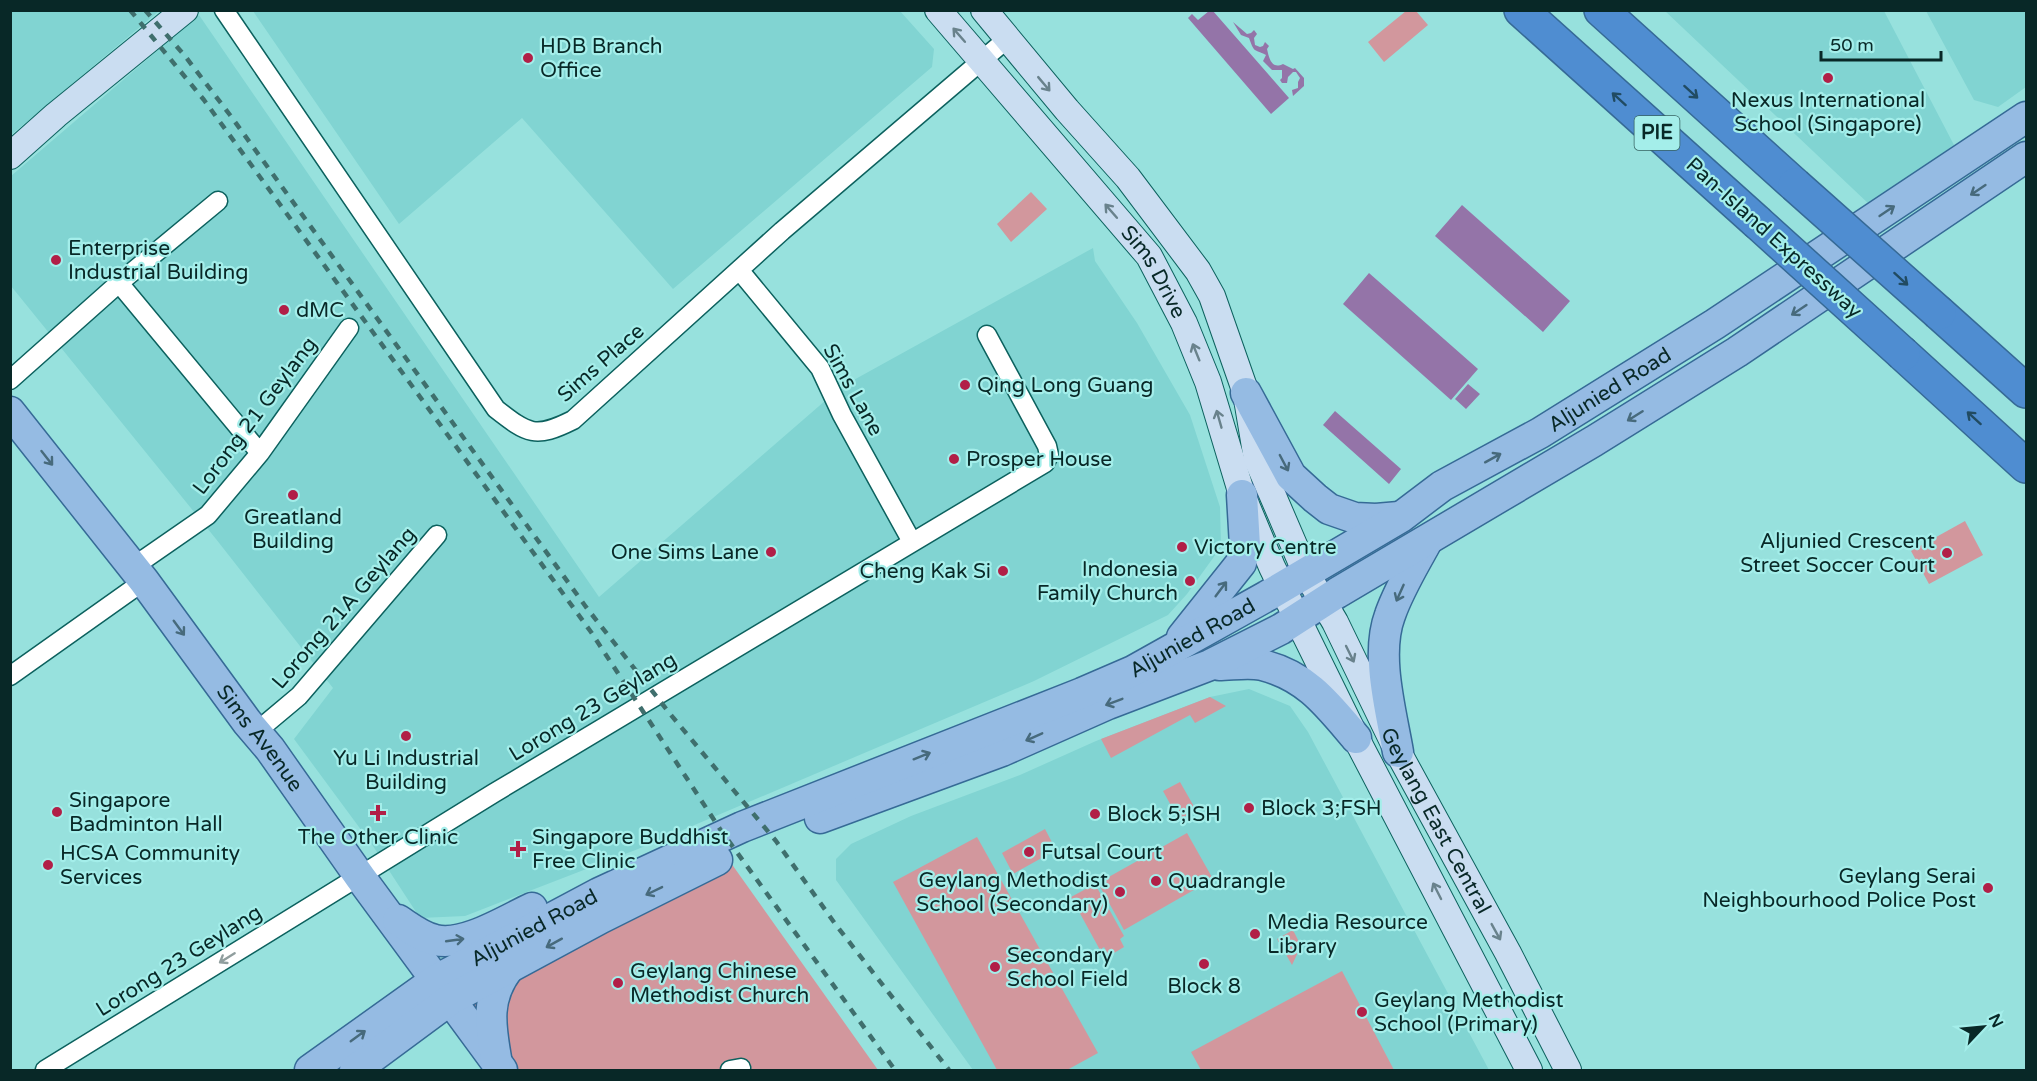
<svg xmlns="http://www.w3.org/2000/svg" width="2037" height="1081" font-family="'Varela Round',sans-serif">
<rect width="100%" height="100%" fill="#97e1dd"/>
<!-- built -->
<path fill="#81d4d2" d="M11,10H159V11L11,135Z
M253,11H900L934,49L932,67L673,289L522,118L399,224Z
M1665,11H1884L1954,145L1870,205Z
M1926,11H2026V87L1998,107L1974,100Z
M199,15L599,597L841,387L1093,248L1095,261L1137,323L1190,415L1220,507L1221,547L1187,594L1168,615L1034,681L638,849L465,916L420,918L373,846L294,739L333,688L216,539L11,286V176Z
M1249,689L1290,706L1308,732L1489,1070H973L836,880V859L851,844L911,816L1020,775L1096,741L1210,697Z"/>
<!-- green -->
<path fill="#d2979d" d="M1406,11H1416L1428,25L1384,62L1368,42Z
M1031,192L1047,209L1011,242L997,224Z
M1965,521L1983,555L1929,584L1911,551Z
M1210,697L1226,706L1195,723L1190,715L1111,758L1101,739Z
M1180,782L1196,810L1179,820L1163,791Z
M1045,829L1056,850L1013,874L1002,853Z
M1187,833L1213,879L1124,930L1098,883Z
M977,837L1098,1053L1067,1070H997L893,882Z
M726,856L878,1070H502L451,999Z
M1095,884L1124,936L1120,939L1124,947L1109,956L1104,947L1100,950L1071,897Z
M1293,930L1301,946L1292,965L1277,939Z
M1342,971L1394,1070H1201L1191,1052Z"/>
<!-- water -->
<path fill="#9474a8" d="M1209,11H1213L1289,98L1271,114L1188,18L1192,14L1198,20Z
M1233,22L1247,34L1251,33L1254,30L1257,34L1254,38L1255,45L1260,47L1263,46L1265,42L1269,46L1267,49C1269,57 1271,70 1283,64L1293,69L1295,68L1304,78V86L1293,96L1292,90L1298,88V82L1300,78L1296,72H1293L1288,77L1287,83H1282L1280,80L1282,78V70H1272L1263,61L1266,55C1253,48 1255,54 1249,38L1241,35Z
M1462,205L1570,301L1543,332L1435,236Z
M1369,273L1478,369L1451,400L1343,304Z
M1468,384L1480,394L1466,409L1455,399Z
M1335,411L1401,469L1389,484L1323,425Z"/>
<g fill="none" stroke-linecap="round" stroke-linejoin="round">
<!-- street casing -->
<g stroke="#0c615e" stroke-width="21">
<path id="street" d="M224,10L496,409C528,434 535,439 573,420L782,231L1007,39
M740,271L820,368L842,415L912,542
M119,283L260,453
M10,380L119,283L218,201
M133,567L208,515L260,453L349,328
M10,676L144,581
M256,732L299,696L437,535
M45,1070L494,793L1045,463L1049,455L1047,446L987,335
M730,1070L741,1068"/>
</g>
<!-- secondary casing -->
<g stroke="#0c615e" stroke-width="28">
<g id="secondary">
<path id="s1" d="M938,10L1149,256L1184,323L1208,382L1242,495L1272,567L1356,738L1529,1070"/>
<path id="s2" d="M984,10L1067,110L1128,178L1198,271L1212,296L1246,393L1257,459L1306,573L1335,622L1398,752L1508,953L1568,1070"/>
<path d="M10,156L56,115L185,10"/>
</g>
</g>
<!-- primary casing -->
<g stroke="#366a96" stroke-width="33">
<g id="primary">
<path d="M1246,393L1291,476L1315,498L1329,509L1355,518L1376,519L1399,517"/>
<path id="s3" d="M10,412L144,581L247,722L270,749L360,877L502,1070"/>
<path d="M1182,637L1241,563L1245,546L1242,495"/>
<path d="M1219,665C1232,665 1249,662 1262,665C1307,676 1328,705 1356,738"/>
<path d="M1398,752C1391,711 1375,655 1390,615C1399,589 1414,565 1427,541"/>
<path d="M820,818L1002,751L1108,704L1210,665L1281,629L1337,593L1594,441L1737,352L2026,157"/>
<path d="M398,920C409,927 421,937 435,940C464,947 506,920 532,908"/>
<path d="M496,1058C490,1024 486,998 508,969"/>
<path id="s4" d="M310,1070L436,980L599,893L742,827L1082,693L1133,671L1267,596L1401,517L1442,486L1540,433L1715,324L2026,117"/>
<path d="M355,1070L451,999L601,918L717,860"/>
</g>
</g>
<!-- highway casing -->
<g stroke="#366a96" stroke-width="36">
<path id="highway" d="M1521,10L1757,222
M1601,10L1795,185
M1939,313L2026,391
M1903,354L2026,466"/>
</g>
<!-- street -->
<use href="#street" stroke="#fff" stroke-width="18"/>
<!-- secondary -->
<use href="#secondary" stroke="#caddf1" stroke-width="26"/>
<!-- primary -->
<use href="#primary" stroke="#95bbe3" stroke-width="30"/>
<!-- highway -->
<use href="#highway" stroke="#4f8dd1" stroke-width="33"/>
<!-- rail -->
<path stroke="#3f6f6d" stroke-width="4.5" stroke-dasharray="8 8" stroke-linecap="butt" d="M130,10L204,100L591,632L720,829L895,1070
M145,10L185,56L230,115L586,607L671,715L776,841L836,925L949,1070"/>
<!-- highway-bridge casing -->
<g stroke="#366a96" stroke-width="36" stroke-linecap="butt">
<path id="highway-bridge" d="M1795,185L1939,313
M1757,222L1903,354"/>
</g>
<!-- highway-bridge -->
<use href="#highway-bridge" stroke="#4f8dd1" stroke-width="33"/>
</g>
<!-- one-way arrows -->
<defs><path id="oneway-shaft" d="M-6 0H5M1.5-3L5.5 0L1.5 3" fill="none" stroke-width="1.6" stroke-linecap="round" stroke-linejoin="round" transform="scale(1.5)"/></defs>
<g stroke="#69828c">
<use href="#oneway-shaft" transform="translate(959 35) rotate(-131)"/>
<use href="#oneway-shaft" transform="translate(1044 84) rotate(50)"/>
<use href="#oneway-shaft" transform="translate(1111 211) rotate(-131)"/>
<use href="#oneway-shaft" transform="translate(1196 352) rotate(-112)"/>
<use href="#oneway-shaft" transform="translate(1219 419) rotate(-106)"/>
<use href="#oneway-shaft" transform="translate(1350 654) rotate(64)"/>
<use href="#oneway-shaft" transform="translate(1437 891) rotate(-117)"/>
<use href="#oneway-shaft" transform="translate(1496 932) rotate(61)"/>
</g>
<g stroke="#214b62">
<use href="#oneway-shaft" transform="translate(1691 92) rotate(42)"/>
<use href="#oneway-shaft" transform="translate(1619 99) rotate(-138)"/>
<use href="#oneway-shaft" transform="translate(1901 279) rotate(42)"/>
<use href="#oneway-shaft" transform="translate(1974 418) rotate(-138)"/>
</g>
<g stroke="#476a7c">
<use href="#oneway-shaft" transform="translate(1978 190) rotate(146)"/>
<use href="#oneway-shaft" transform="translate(1887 211) rotate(-34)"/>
<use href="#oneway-shaft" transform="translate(1799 310) rotate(146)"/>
<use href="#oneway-shaft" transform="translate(1635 416) rotate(148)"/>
<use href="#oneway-shaft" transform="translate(47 458) rotate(52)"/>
<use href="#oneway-shaft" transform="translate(1493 458) rotate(-29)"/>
<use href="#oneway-shaft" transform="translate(1284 463) rotate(62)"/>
<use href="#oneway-shaft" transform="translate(1221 589) rotate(-53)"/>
<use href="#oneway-shaft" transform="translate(1400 593) rotate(114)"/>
<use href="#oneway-shaft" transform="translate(179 628) rotate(54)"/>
<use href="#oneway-shaft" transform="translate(1114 702) rotate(159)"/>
<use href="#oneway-shaft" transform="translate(1034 737) rotate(156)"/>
<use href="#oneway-shaft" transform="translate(922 756) rotate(-22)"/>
<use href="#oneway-shaft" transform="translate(654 891) rotate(154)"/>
<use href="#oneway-shaft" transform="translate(455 940) rotate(-8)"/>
<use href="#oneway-shaft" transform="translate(554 943) rotate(151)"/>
<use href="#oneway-shaft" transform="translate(358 1036) rotate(-36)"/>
</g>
<use stroke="#909e9e" href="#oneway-shaft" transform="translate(227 958) rotate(148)"/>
<!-- markers -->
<g fill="#b11f47" stroke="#a4eeea" stroke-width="2">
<circle cx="528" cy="58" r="6"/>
<circle cx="1828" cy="78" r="6"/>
<circle cx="56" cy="260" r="6"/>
<circle cx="284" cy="310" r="6"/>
<circle cx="965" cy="385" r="6"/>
<circle cx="954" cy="459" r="6"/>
<circle cx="293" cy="495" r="6"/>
<circle cx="1182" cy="547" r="6"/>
<circle cx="771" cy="552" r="6"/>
<circle cx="1947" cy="553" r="6"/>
<circle cx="1003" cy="571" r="6"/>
<circle cx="1190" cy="581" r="6"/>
<circle cx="406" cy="736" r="6"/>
<circle cx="1249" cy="808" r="6"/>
<circle cx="57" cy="812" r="6"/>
<path d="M375 804h6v6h6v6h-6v6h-6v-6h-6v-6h6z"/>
<circle cx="1095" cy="814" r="6"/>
<path d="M515 840h6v6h6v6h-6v6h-6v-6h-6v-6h6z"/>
<circle cx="1029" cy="852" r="6"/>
<circle cx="48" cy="865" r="6"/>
<circle cx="1156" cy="881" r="6"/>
<circle cx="1988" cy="888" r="6"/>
<circle cx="1120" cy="892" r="6"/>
<circle cx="1255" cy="934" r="6"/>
<circle cx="1204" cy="964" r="6"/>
<circle cx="995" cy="967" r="6"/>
<circle cx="618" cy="983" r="6"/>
<circle cx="1362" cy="1012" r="6"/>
</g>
<g text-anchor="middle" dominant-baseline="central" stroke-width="4.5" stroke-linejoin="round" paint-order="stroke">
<!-- shield labels -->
<rect fill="#a4eeea" stroke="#376362" stroke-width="1.5" x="1634.5" y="116" width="45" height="34" rx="4.5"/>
<g font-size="20" font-weight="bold" fill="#082827">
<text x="1657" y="133">PIE</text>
</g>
<!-- poi labels -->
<g font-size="21" fill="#082827" stroke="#a4eeea" text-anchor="start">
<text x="540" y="46">HDB Branch<tspan x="540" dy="24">Office</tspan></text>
<text x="1828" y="100" text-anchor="middle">Nexus International<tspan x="1828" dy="24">School (Singapore)</tspan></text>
<text x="68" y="248">Enterprise<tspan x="68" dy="24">Industrial Building</tspan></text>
<text x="296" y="310">dMC</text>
<text x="977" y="385">Qing Long Guang</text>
<text x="966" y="459">Prosper House</text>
<text x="293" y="517" text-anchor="middle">Greatland<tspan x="293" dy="24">Building</tspan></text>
<text x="1935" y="541" text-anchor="end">Aljunied Crescent<tspan x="1935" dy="24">Street Soccer Court</tspan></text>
<text x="1194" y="547">Victory Centre</text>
<text x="759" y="552" text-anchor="end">One Sims Lane</text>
<text x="1178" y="569" text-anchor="end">Indonesia<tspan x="1178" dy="24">Family Church</tspan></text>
<text x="991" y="571" text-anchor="end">Cheng Kak Si</text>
<text x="406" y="758" text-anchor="middle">Yu Li Industrial<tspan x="406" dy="24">Building</tspan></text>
<text x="69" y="800">Singapore<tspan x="69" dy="24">Badminton Hall</tspan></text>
<text x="1261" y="808">Block 3;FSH</text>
<text x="1107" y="814">Block 5;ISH</text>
<text x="378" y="837" text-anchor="middle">The Other Clinic</text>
<text x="532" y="837">Singapore Buddhist<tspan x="532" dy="24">Free Clinic</tspan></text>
<text x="1041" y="852">Futsal Court</text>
<text x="60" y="853">HCSA Community<tspan x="60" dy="24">Services</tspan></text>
<text x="1976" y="876" text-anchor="end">Geylang Serai<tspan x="1976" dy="24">Neighbourhood Police Post</tspan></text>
<text x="1108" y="880" text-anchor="end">Geylang Methodist<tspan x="1108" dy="24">School (Secondary)</tspan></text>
<text x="1168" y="881">Quadrangle</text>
<text x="1267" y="922">Media Resource<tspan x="1267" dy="24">Library</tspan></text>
<text x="1007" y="955">Secondary<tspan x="1007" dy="24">School Field</tspan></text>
<text x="630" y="971">Geylang Chinese<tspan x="630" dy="24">Methodist Church</tspan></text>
<text x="1204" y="986" text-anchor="middle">Block 8</text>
<text x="1374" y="1000">Geylang Methodist<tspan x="1374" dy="24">School (Primary)</tspan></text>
</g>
<!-- street labels -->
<g font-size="21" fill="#082827" stroke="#a4eeea">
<text transform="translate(1774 238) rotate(42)">Pan-Island Expressway</text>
<text stroke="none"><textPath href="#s1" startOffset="340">Sims Drive</textPath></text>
<text transform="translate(601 363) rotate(-41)">Sims Place</text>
<text transform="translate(853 390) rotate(61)">Sims Lane</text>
<text stroke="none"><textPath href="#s4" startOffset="1472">Aljunied Road</textPath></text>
<text transform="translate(255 416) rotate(-53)">Lorong 21 Geylang</text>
<text transform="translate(344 608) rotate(-49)">Lorong 21A Geylang</text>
<text stroke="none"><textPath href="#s4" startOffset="986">Aljunied Road</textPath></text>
<text transform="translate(593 707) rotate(-31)">Lorong 23 Geylang</text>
<text stroke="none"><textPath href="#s3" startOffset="411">Sims Avenue</textPath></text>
<text stroke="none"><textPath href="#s2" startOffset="940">Geylang East Central</textPath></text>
<text stroke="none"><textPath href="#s4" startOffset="266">Aljunied Road</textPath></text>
<text transform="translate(179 961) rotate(-32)">Lorong 23 Geylang</text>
</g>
</g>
<!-- border -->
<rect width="2037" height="1081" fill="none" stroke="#082827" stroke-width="24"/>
<!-- north arrow -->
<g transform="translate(1983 1027) rotate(64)" stroke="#a4eeea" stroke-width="4.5" paint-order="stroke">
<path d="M0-4.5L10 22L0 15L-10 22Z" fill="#082827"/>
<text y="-9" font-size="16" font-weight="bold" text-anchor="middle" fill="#082827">N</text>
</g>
<!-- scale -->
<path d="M1821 51v9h120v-9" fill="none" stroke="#082827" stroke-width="3"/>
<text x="1830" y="51" font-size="18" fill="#082827" stroke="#a4eeea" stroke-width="4.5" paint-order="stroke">50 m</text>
</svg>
